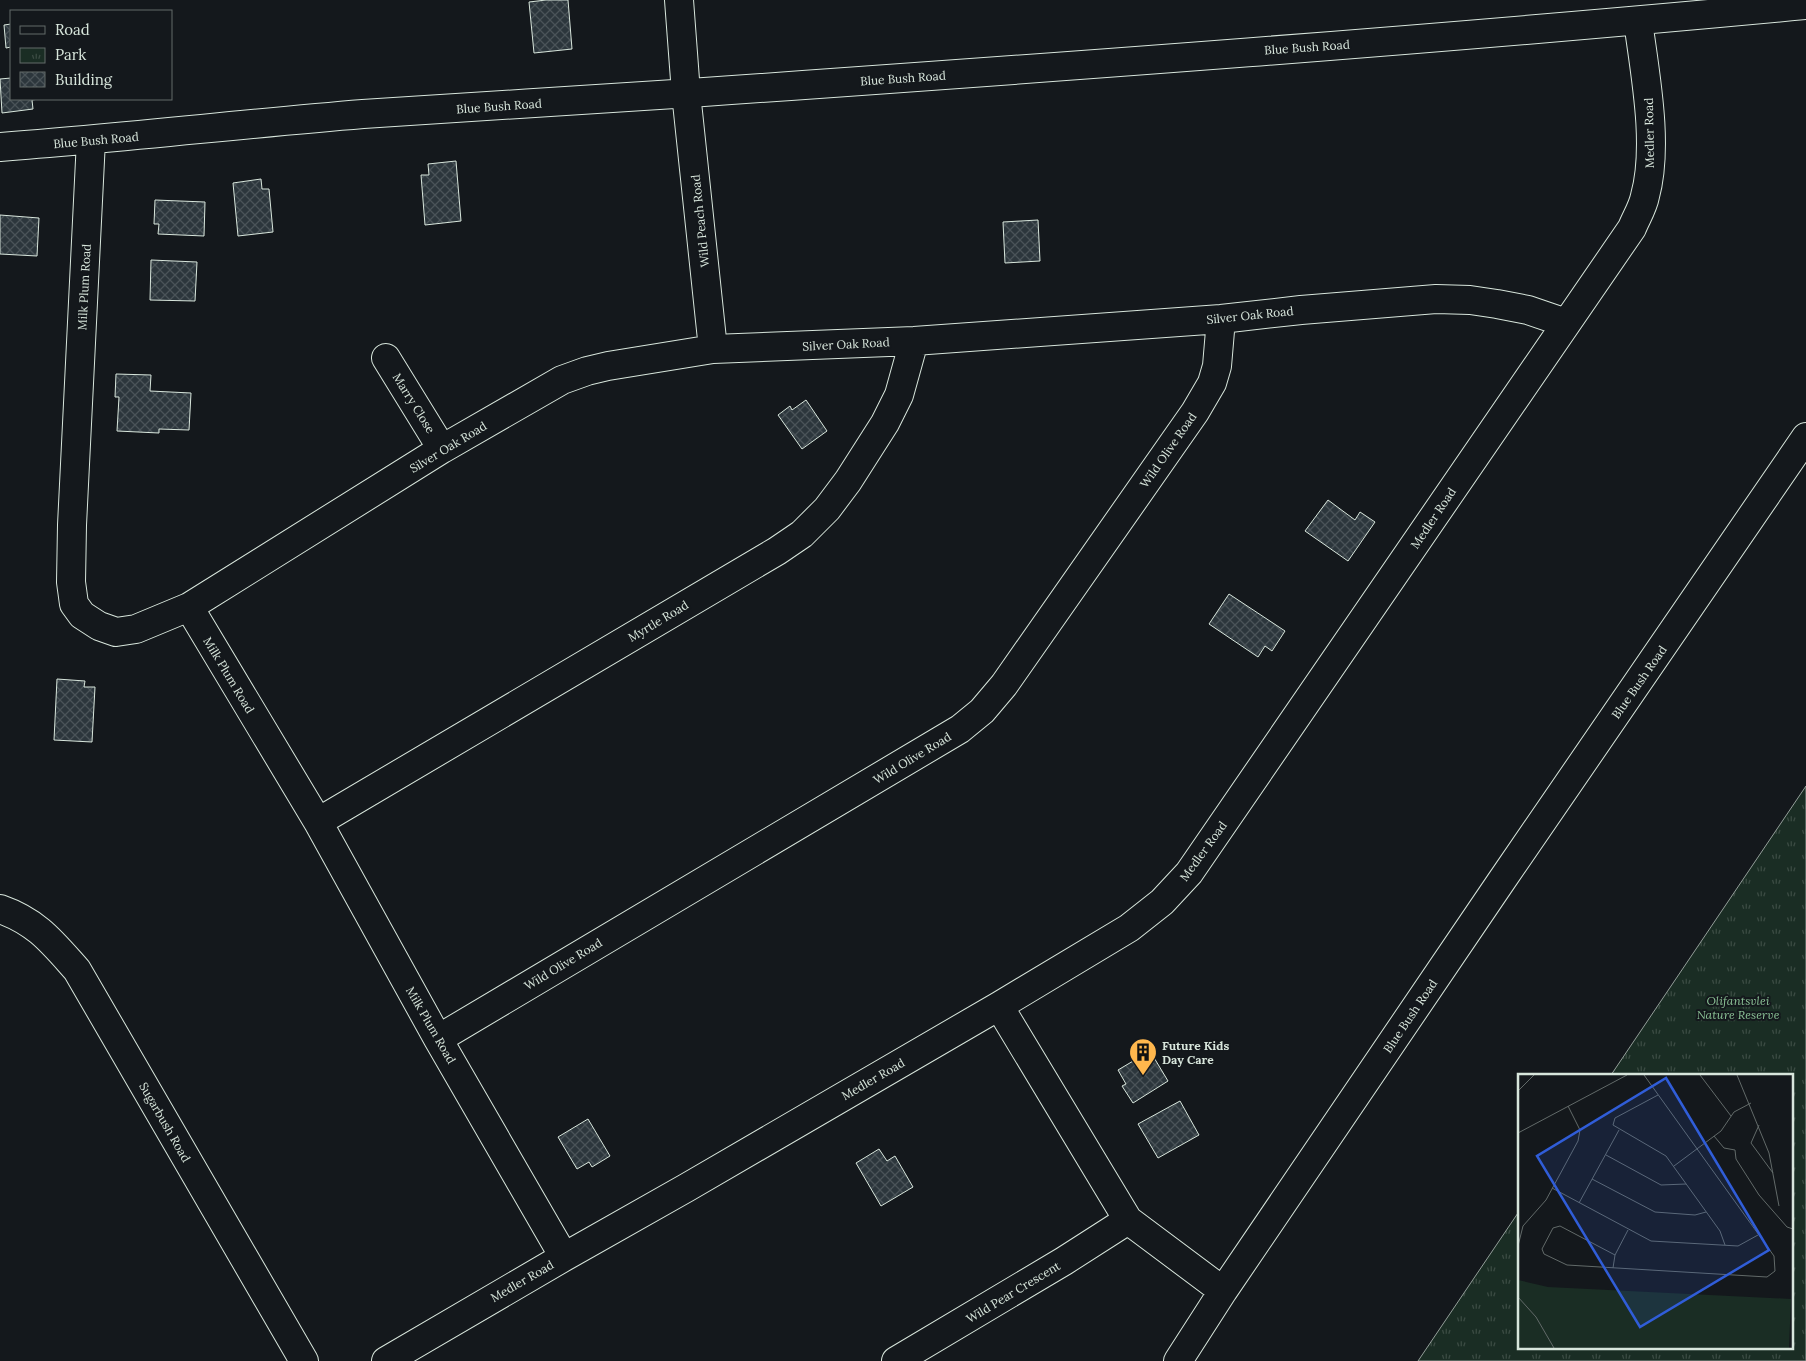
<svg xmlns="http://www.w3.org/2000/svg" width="1806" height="1361" font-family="Lora,serif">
<defs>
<pattern id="park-tufts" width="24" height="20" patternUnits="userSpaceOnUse" patternTransform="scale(1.25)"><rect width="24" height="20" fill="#1a2d24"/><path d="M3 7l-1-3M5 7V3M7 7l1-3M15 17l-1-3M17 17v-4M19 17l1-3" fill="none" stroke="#3b4b43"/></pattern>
<pattern id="building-cross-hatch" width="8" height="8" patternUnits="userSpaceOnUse" patternTransform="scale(1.25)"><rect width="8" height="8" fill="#2c363c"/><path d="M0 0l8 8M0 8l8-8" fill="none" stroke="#4a5358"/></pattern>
</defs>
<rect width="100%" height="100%" fill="#14181c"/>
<!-- park -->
<path fill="url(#park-tufts)" stroke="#939e99" d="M1806,786V1361H1418L1520,1210V1347H1792V1075H1611Z"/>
<!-- building -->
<path fill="url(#building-cross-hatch)" stroke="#d8e6dc" d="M546,0H568L572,49L534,53L529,2Z
M11,24V47L6,48L4,25Z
M11,78V99H39L32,100L33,109L2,113L0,79Z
M456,161L461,221L425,225L421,175H429L428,164Z
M261,179L262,189H269L273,232L238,236L233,183Z
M155,200L205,202L204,236L158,234L159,224H154Z
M0,215L39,218L37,256L0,254Z
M1038,220L1040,261L1005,263L1003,222Z
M151,260L197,262L195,301L150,300Z
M116,374L151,375L150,391L191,393L189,430L159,429V433L117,431L119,397H115Z
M806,400L827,431L802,449L778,415L790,406L792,410Z
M1328,500L1355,520L1360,512L1375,522L1348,561L1305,531Z
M1229,594L1285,631L1272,651L1265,646L1258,657L1209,624Z
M57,679L85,681L84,687H95L92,742L54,740Z
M1150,1051L1168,1081L1133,1103L1122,1086L1126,1084L1118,1070Z
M1180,1101L1199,1135L1158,1158L1138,1124Z
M588,1119L610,1156L592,1167L589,1162L577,1169L558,1137Z
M879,1149L887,1161L895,1156L913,1187L881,1206L856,1163Z"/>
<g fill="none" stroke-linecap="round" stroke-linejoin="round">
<!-- street casing -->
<g stroke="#d8e6dc" stroke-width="30">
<path id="street" d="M679,0L686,93L713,349
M91,140L72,525L71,582L74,604L82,615L99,626L116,632L136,629L189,607L442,449L562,380L587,371L608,366L713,349L914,341L1221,319L1301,310L1436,299L1470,300L1497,304L1528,310L1566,323
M0,147C121,138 242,124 363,114C472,106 581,101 690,93C1062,67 1434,40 1806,5
M386,358L442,449
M189,607L318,822L438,1039L564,1257
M318,822L777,551L802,534L827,509L848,481L885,423L899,395L914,341
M0,909C37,922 52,942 77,970L304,1361
M999,1006L1128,1220L1223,1291
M438,1039L960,729L982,711L1004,685L1195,412L1212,383L1217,366L1221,319
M386,1361L564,1257L686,1188L999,1006L1129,928L1162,902L1189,873L1632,228C1636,218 1643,207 1645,196C1659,145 1645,74 1638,21
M896,1361L1064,1261L1128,1220
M1178,1361L1223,1291L1500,883L1806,437"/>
</g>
<!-- street -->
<use href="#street" stroke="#14181c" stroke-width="28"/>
</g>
<!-- icons -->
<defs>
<g id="building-pin" transform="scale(1.4375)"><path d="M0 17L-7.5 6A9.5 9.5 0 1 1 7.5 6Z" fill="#ffb74d" stroke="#14181c"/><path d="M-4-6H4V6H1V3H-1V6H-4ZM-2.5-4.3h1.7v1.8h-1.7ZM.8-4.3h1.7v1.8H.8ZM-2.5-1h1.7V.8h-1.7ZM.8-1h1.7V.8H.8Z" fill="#111"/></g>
</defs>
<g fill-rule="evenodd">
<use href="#building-pin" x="1143" y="1052"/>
</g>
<g text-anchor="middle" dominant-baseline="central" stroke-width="4" stroke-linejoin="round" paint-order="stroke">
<!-- street labels -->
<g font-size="12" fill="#d8e6dc" stroke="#14181c">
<text transform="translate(1307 47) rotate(-4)">Blue Bush Road</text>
<text transform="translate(903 78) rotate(-4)">Blue Bush Road</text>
<text transform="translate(499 106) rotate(-4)">Blue Bush Road</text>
<text transform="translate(1649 133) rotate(-91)">Medler Road</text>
<text transform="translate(96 140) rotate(-5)">Blue Bush Road</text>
<text transform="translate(700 221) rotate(-96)">Wild Peach Road</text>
<text transform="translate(84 287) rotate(-87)">Milk Plum Road</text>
<text transform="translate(1250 315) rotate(-6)">Silver Oak Road</text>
<text transform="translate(846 344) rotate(-3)">Silver Oak Road</text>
<text transform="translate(414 403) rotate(58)">Marry Close</text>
<text transform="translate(448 447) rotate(-31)">Silver Oak Road</text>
<text transform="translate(1168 450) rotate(-55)">Wild Olive Road</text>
<text transform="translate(1433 518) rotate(-56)">Medler Road</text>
<text transform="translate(658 621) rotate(-31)">Myrtle Road</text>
<text transform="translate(229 675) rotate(59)">Milk Plum Road</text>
<text transform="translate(1639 682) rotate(-55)">Blue Bush Road</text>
<text transform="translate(912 758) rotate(-31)">Wild Olive Road</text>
<text transform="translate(1203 851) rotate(-54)">Medler Road</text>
<text transform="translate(563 964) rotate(-31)">Wild Olive Road</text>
<text transform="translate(1410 1016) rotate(-56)">Blue Bush Road</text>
<text transform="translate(431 1025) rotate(60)">Milk Plum Road</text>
<text transform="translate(873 1079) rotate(-30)">Medler Road</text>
<text transform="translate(165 1122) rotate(60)">Sugarbush Road</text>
<text transform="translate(522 1281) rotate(-30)">Medler Road</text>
<text transform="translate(1013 1292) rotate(-31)">Wild Pear Crescent</text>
</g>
<!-- park labels -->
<g font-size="12" font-style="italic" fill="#8ac095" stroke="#14181c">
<text x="1738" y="1000">Olifantsvlei<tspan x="1738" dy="14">Nature Reserve</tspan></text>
</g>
<!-- poi labels -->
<g font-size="12" font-weight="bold" fill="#d8e6dc" stroke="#14181c" text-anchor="start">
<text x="1162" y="1045">Future Kids<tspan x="1162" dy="14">Day Care</tspan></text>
</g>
</g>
<!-- overview -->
<g transform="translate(1518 1074)">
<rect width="275" height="275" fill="#14181c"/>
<path d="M0,206L30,213L273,225L271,274H0Z" fill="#1a2d24"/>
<path fill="none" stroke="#626a69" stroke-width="1" d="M182,1L213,42M219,1L251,79L261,132M0,17L16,1M140,21L97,44L95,51L148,82L202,157L207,171M241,51L233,69L255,99M0,59L109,1M196,62L206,74L217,76L218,85L241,121L269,153L275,155M88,81L143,111L168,110M156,92L203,57L216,38L233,29M74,105L137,138L177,141L188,138M34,114L133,167L220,172L240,161M61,129L101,56M0,172L5,152L28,126L60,67L62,56L50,32M97,181L42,152L35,154L24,175L26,180L49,191L249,203L257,197L256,182L126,1M95,194L97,181L110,156M0,223L18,243L36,274"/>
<path fill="#305dd8" fill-opacity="0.15" stroke="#305dd8" stroke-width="2.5" d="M148,4L251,176L122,253L19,82Z"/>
<rect width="275" height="275" fill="none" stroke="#d8e6dc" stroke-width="2.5"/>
</g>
<!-- legend -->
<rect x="10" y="10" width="162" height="90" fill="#14181c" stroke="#626a69"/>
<rect x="20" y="26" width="25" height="8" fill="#14181c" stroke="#626a69"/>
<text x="55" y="35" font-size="15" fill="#d8e6dc">Road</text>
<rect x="20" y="48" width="25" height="15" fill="url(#park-tufts)" stroke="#626a69"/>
<text x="55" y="60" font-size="15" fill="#d8e6dc">Park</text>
<rect x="20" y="72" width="25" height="15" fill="url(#building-cross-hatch)" stroke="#626a69"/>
<text x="55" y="85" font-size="15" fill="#d8e6dc">Building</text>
</svg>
